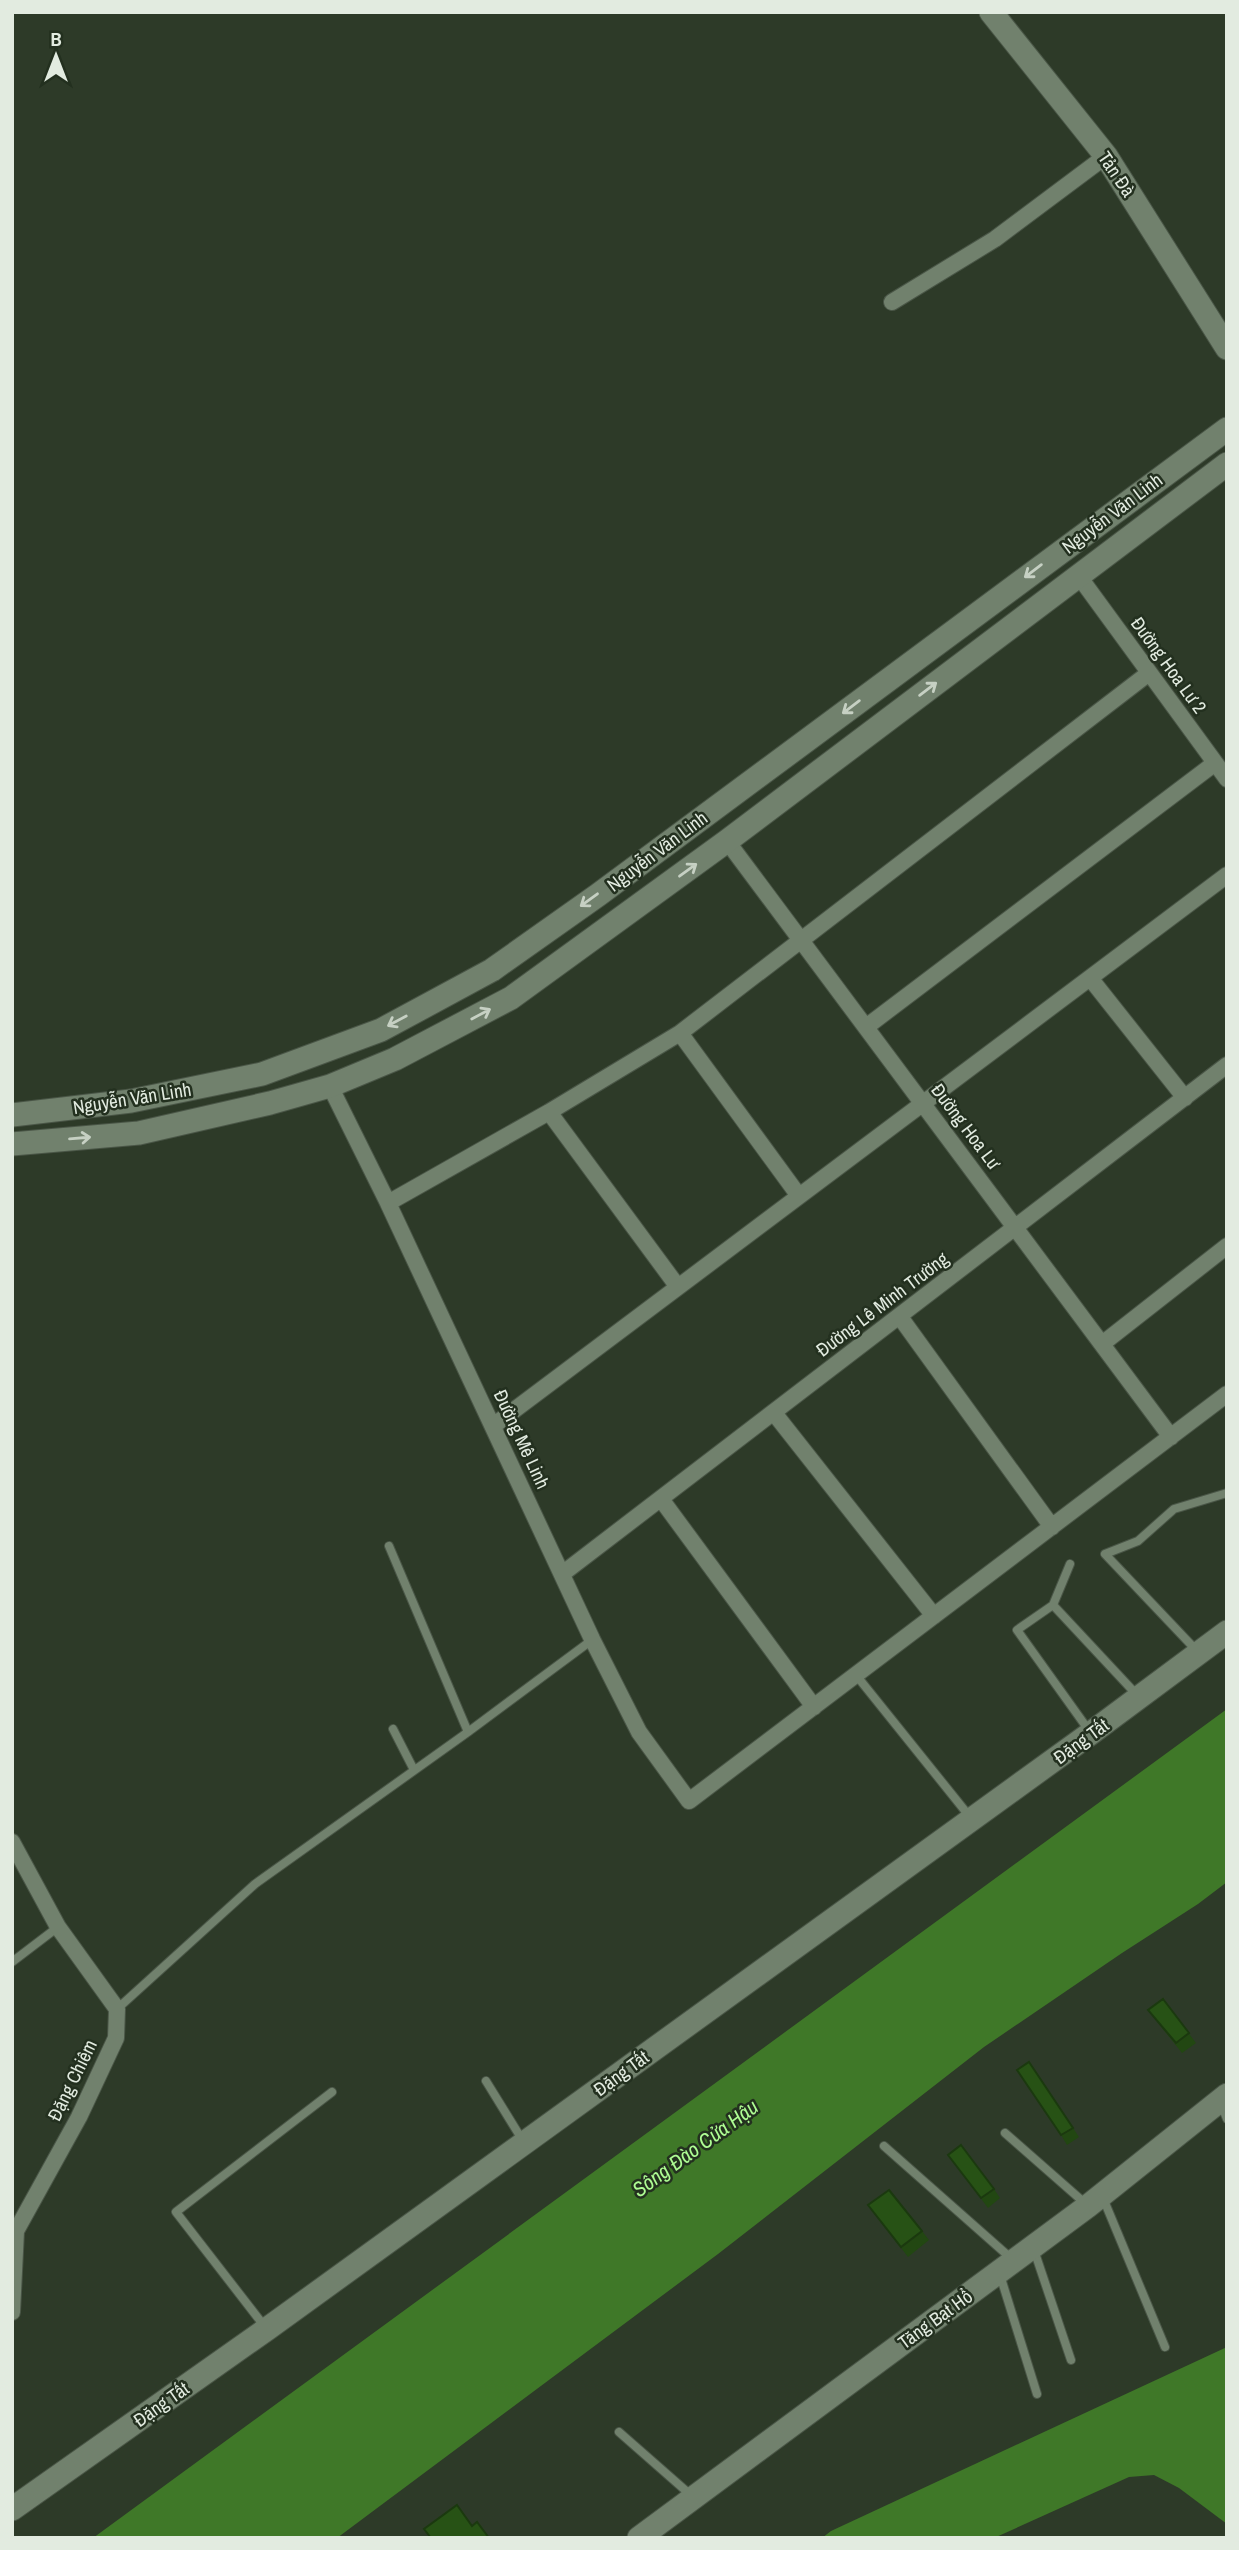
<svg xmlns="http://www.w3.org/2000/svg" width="1239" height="2550" font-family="'Archivo Narrow',sans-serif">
<rect width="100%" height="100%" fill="#2d3a28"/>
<!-- water -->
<path fill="#3f7828" d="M1227,1709V1882L1198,1904L1122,1953L984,2047L718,2254L337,2538H93Z
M1227,2347V2524L1179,2488L1154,2475L1129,2477L994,2538H822L831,2531Z"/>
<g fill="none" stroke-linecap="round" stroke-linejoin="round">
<!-- lane casing -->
<g stroke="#4a5647" stroke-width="10">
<path id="lane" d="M389,1546L468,1732
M1070,1564L1053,1605L1017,1630L1090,1732
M1053,1605L1137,1695
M1197,1651L1105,1554L1138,1541L1174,1509L1227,1493
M856,1675L970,1817
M393,1729L414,1770
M12,1962L58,1927
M117,2009L255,1884L468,1732L592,1640
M486,2081L523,2141
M1221,2104L1227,2119
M1005,2133L1087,2205
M884,2146L1013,2260
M1103,2198L1165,2347
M1034,2250L1071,2360
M1000,2275L1037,2394
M265,2327L176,2212L332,2092
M619,2432L693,2497"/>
</g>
<!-- street casing -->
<g stroke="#4a5647" stroke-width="18">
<path id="street" d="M892,302L995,239L1106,156
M1078,575L1227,779
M727,841L1171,1437
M1090,978L1185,1098
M866,1027L1215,763
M680,1033L799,1196
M330,1086L388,1203L592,1639L639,1732L689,1801L1227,1394
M549,1112L678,1287
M388,1203L549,1112L680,1033L1149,673
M900,1317L1052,1527
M1102,1344L1227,1246
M774,1413L934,1616
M493,1426L1227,875
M661,1499L814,1707
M562,1574L1227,1065
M12,1842L58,1927L117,2009L116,2038L79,2117L16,2231L12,2312"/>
</g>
<!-- secondary casing -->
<g stroke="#4a5647" stroke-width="25">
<path id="secondary" d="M991,12L1106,156L1227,348
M12,1115L131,1101L262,1074L381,1030L492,970L598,895L1227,429
M12,1144L139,1133L270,1103L330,1086L395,1059L511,998L727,841L1227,464
M12,2509L267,2329L1091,1733L1227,1632
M639,2538L1088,2206L1227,2095"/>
</g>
<!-- lane -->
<use href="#lane" stroke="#71816d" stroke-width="8"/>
<!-- street -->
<use href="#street" stroke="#71816d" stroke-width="16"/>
<!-- secondary -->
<use href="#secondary" stroke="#71816d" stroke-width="23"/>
</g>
<!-- wall -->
<path fill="#224712" d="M1163,1999L1196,2043L1182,2053L1148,2010Z
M1029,2062L1079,2137L1067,2145L1061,2135Z
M955,2164L994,2189L1000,2198L988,2208Z
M868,2205L922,2231L929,2240L908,2257Z"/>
<!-- building -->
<path fill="#275215" stroke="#1b390f" stroke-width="2" d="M1163,1999L1189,2033L1176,2043L1148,2010Z
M1029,2062L1073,2128L1061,2135L1017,2070Z
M961,2145L994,2189L981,2198L948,2155Z
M889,2190L922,2231L901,2247L868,2205Z
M457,2505L472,2526L477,2522L489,2538H431L424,2529Z"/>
<!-- one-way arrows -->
<defs><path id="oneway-shaft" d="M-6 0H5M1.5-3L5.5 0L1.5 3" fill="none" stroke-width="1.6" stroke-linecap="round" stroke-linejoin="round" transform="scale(1.75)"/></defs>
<g stroke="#c6d0c3">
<use href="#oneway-shaft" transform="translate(1033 571) rotate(143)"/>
<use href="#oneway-shaft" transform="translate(928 689) rotate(-37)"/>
<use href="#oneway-shaft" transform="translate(851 707) rotate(143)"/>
<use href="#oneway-shaft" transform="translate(688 870) rotate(-36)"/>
<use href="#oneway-shaft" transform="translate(589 900) rotate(144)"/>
<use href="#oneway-shaft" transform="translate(481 1014) rotate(-28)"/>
<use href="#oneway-shaft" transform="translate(397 1021) rotate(152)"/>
<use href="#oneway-shaft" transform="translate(80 1138) rotate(-5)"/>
</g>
<g text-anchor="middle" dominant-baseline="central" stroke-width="5" stroke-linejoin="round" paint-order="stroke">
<!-- street labels -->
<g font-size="19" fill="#e2ebe0" stroke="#23301f">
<text transform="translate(1117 174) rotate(56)">Tản Đà</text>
<text transform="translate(1112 513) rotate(-37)">Nguyễn Văn Linh</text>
<text transform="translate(1169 665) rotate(54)">Đường Hoa Lư 2</text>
<text transform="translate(657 851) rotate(-37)">Nguyễn Văn Linh</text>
<text transform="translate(132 1098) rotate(-9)">Nguyễn Văn Linh</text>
<text transform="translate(966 1126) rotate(53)">Đường Hoa Lư</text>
<text transform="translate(882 1304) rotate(-37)">Đường Lê Minh Trường</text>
<text transform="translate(522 1439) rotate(65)">Đường Mê Linh</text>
<text transform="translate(1081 1741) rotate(-36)">Đặng Tất</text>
<text transform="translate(621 2073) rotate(-36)">Đặng Tất</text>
<text transform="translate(72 2080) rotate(-64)">Đặng Chiêm</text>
<text transform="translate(935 2319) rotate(-36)">Tăng Bạt Hổ</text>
<text transform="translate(161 2404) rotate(-35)">Đặng Tất</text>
</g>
<!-- water labels -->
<g font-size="21" font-style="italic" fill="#aefc93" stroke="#23301f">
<text transform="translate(695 2148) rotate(-36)">Sông Đào Cửa Hậu</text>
</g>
</g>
<!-- border -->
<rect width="1239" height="2550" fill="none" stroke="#e2ebe0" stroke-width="28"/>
<!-- north arrow -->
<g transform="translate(56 56)" stroke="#23301f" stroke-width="5" paint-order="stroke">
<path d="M0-5L12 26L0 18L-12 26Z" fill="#e2ebe0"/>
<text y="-10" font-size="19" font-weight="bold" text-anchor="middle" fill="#e2ebe0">B</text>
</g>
</svg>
